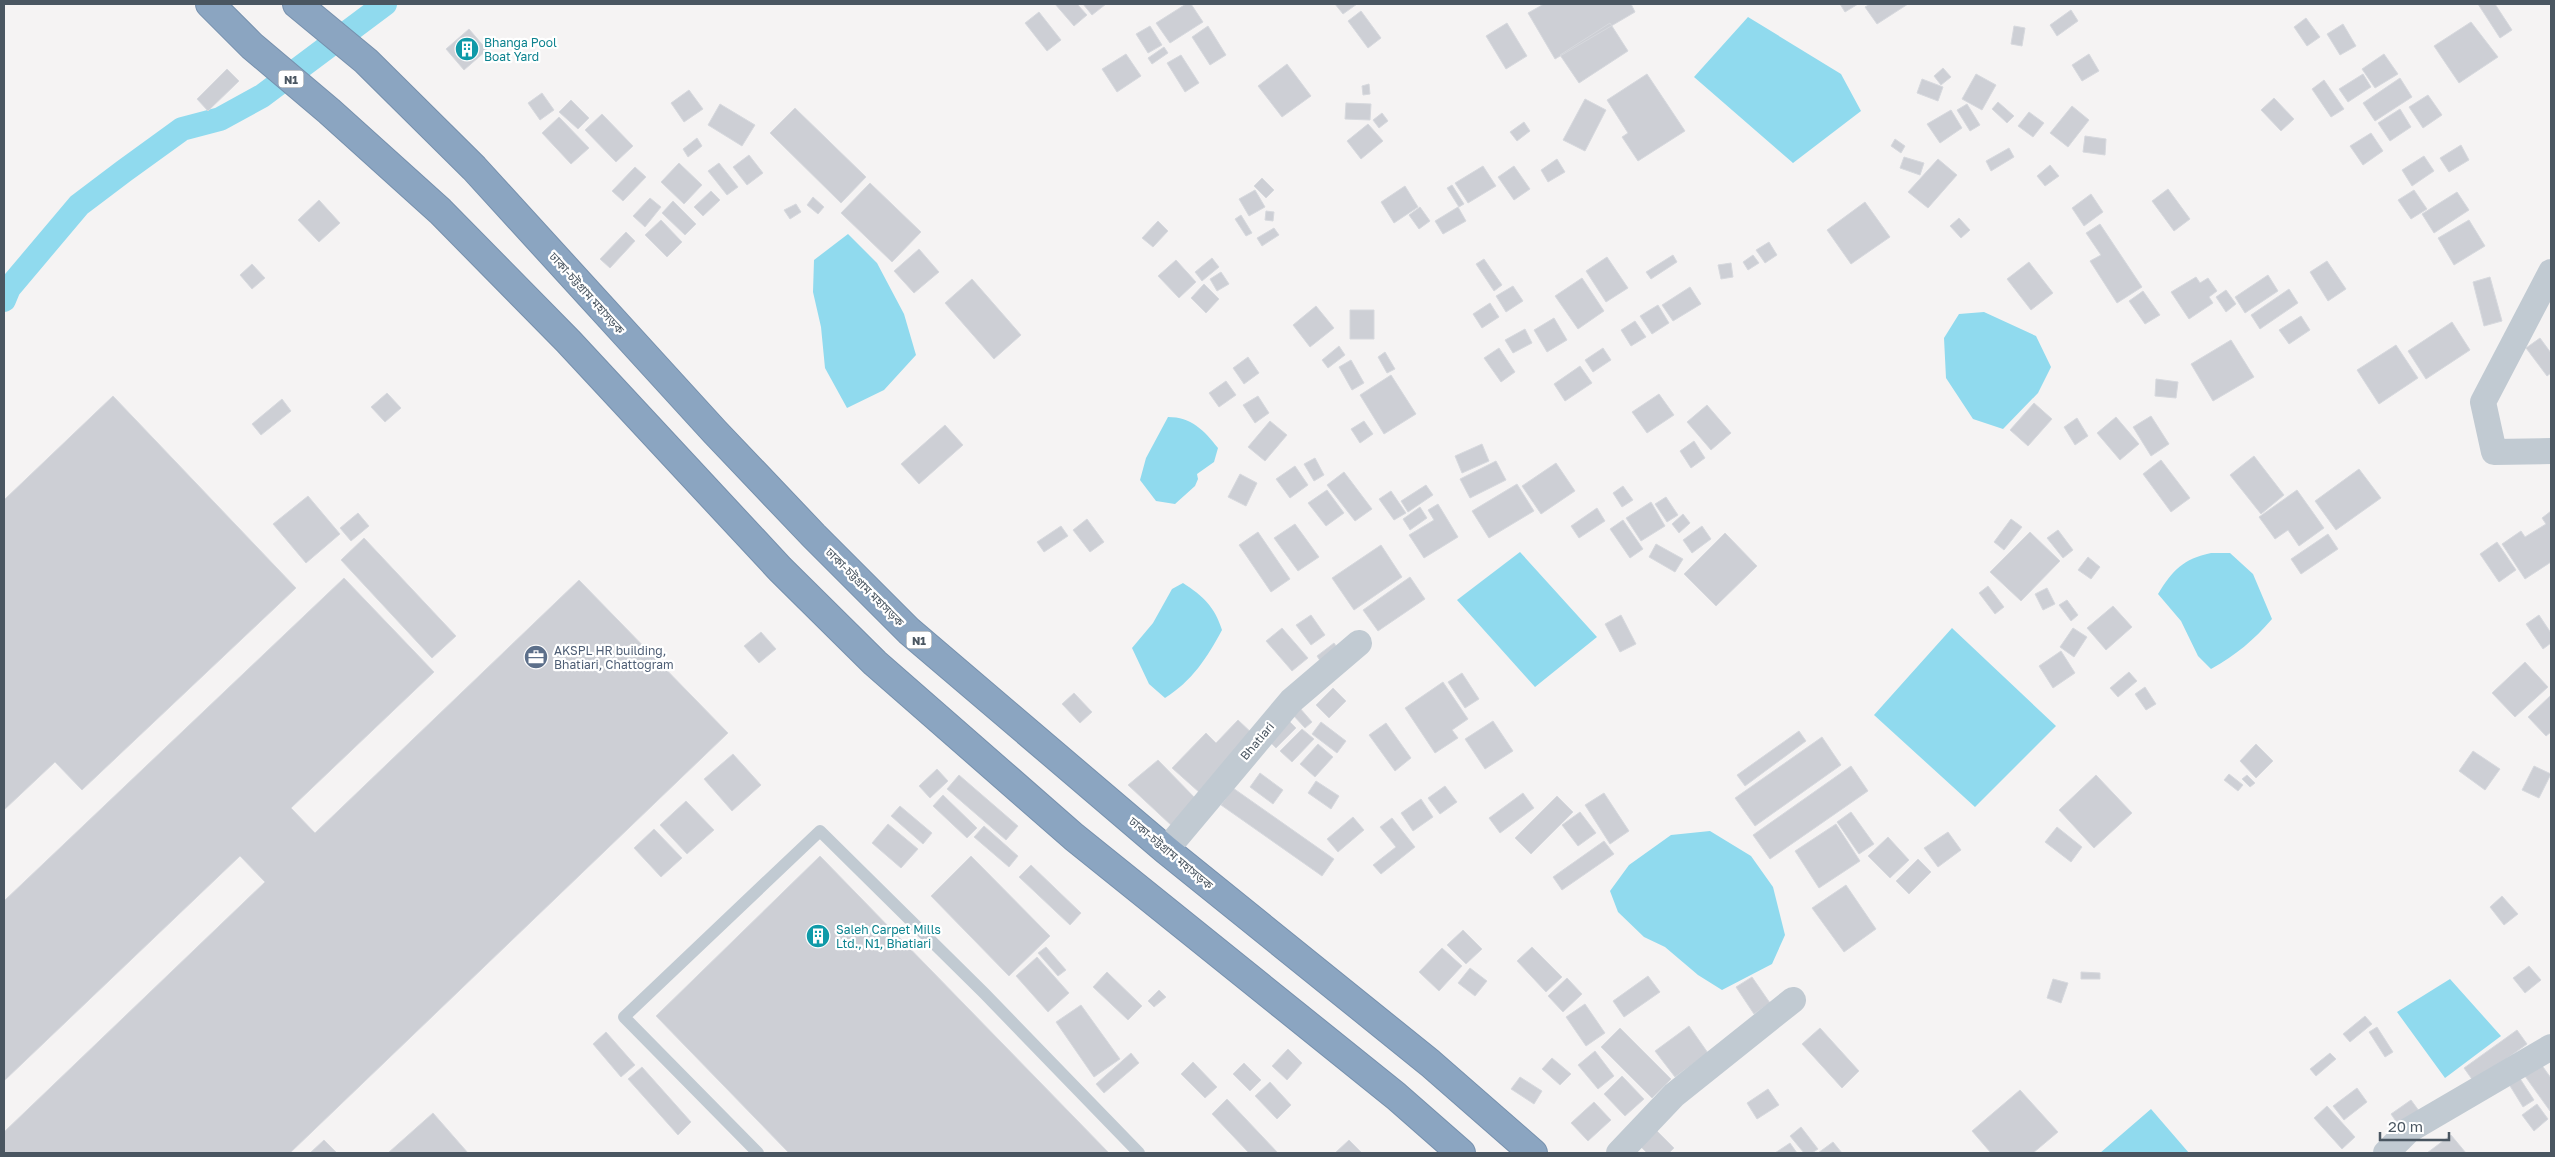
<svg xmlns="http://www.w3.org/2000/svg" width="2555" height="1157" font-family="'Golos Text','Noto Sans Bengali',sans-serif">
<rect width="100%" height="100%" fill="#f5f3f3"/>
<!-- water -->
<path fill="#90daee" d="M1748,17L1841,74L1861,111L1793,163L1694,77Z
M848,234L877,263L904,314L916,355L884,390L847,408L825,368L821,327L813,292L814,260Z
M1984,312L2036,336L2051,367L2038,393L2003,429L1973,419L1946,378L1944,338L1959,314Z
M1168,417C1191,417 1204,430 1218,448L1214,462L1197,474L1198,479L1195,486L1175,504L1156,501L1140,480L1146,458Z
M1520,552L1597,637L1535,687L1457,600Z
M2211,553H2230L2253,574L2272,619C2254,640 2236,655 2211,669L2198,656L2181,621L2158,594C2173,570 2183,559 2211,553Z
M1183,583C1203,596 1215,607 1222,630C1207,658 1192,681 1165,698L1149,684L1132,648L1153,623L1172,589Z
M1952,628L2056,726L1975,807L1874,715Z
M1710,831L1751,856L1773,887L1785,935L1772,964L1722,990L1698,975L1665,947L1644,937L1618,912L1610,891L1629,865L1671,835Z
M2450,979L2501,1036L2445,1078L2397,1012Z
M2151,1109L2189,1153H2100Z"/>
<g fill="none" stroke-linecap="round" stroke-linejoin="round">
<!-- canal -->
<path stroke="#90daee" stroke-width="24" d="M4,300L9,288L79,205L124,171L182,129L220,119L262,96L385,4"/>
</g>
<!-- building -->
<path fill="#cdcfd5" stroke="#d7d9de" d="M1055,4H1077L1087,15L1074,26Z
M1083,4H1106L1092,15Z
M1186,4H1191L1203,22L1170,43L1156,23Z
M1335,4H1357L1343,14Z
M1544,4H1631L1635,12L1555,59L1528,13Z
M1840,4H1858L1845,12Z
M1870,4H1908L1877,24L1865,7Z
M2478,4H2495L2512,30L2500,38Z
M2071,10L2078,21L2057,36L2050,25Z
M1361,11L1381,38L1368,48L1348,21Z
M1039,12L1061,40L1047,51L1025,23Z
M2306,18L2320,37L2307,46L2294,27Z
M2471,22L2498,57L2459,83L2434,46Z
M1507,23L1527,56L1506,69L1486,36Z
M1610,23L1628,51L1579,83L1560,55Z
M2343,24L2356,46L2340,55L2327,34Z
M1150,26L1162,45L1148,53L1136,34Z
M1208,26L1226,55L1210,65L1192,37Z
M2014,26L2025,28L2022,46L2011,44Z
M469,29L487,50L464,70L446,49Z
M1164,47L1168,53L1152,64L1148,58Z
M1126,54L1141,76L1117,92L1102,69Z
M2089,54L2099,71L2082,81L2072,65Z
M2384,54L2398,74L2375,88L2362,69Z
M1181,55L1199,83L1185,92L1167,63Z
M1287,64L1311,96L1282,117L1258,86Z
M1943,68L1951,77L1941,85L1934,76Z
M227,69L239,81L208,111L197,99Z
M1647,74L1685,131L1638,161L1622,137L1628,133L1607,100Z
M1976,74L1996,85L1982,110L1962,99Z
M2363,74L2371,87L2348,102L2339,89Z
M2400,78L2412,97L2375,121L2363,103Z
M1922,79L1943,87L1938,101L1917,93Z
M2324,80L2344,109L2331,117L2312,89Z
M1369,84L1370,94L1363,95L1362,86Z
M689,90L703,109L684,122L671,103Z
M542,93L554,110L540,120L528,103Z
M2428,95L2442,115L2423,128L2409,107Z
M2274,98L2294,119L2281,131L2261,110Z
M1585,99L1606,110L1585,151L1563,140Z
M571,100L589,118L578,129L559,112Z
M1998,102L2014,116L2007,123L1992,109Z
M1346,103L1371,104L1370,120L1345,119Z
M720,104L755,125L742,146L708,125Z
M1967,104L1980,125L1970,131L1957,110Z
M2072,106L2089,120L2068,147L2050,133Z
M795,108L866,177L841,203L770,133Z
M2400,109L2411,127L2390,141L2378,123Z
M1951,110L1962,128L1940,143L1927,124Z
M2029,112L2044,123L2033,137L2018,126Z
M1382,113L1388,121L1379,128L1373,120Z
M602,114L633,146L616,162L585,130Z
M559,117L589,148L571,164L542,133Z
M1524,122L1530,131L1517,141L1510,132Z
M1368,124L1383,141L1361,159L1347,141Z
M2371,133L2383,151L2363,165L2350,146Z
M2085,136L2106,139L2105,155L2083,152Z
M697,138L702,146L688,157L683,149Z
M1895,139L1905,146L1901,153L1891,146Z
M2461,145L2469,160L2449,172L2440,158Z
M2009,148L2014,157L1991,171L1986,161Z
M749,155L763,173L747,185L733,167Z
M2424,156L2434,171L2412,186L2402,170Z
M1904,157L1924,163L1920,175L1900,168Z
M1557,159L1565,172L1548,182L1541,170Z
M1938,159L1957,175L1928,208L1908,192Z
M679,163L702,185L684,204L661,182Z
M719,163L738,187L727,195L708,171Z
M2050,165L2059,176L2045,186L2037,176Z
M1483,166L1496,186L1468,203L1455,183Z
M1514,166L1530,189L1514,200L1498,177Z
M635,167L646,177L623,201L612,191Z
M1262,178L1274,190L1266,198L1254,186Z
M870,183L921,232L892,262L841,213Z
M1452,185L1464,204L1459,207L1447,188Z
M1405,186L1418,207L1394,223L1381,202Z
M2168,189L2190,219L2174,231L2152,201Z
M1255,190L1265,207L1249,216L1239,199Z
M2414,190L2427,209L2411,219L2398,200Z
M711,191L720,200L703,216L694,207Z
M2457,192L2469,210L2434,233L2422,214Z
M2091,194L2103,212L2084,226L2072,208Z
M813,197L824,207L818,214L807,205Z
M650,198L661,207L645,227L633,216Z
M319,200L340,223L319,242L298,220Z
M673,201L696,224L685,235L662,213Z
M1865,202L1890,237L1851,264L1827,230Z
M796,204L801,212L790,219L784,210Z
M1420,207L1430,221L1419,229L1409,215Z
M1458,207L1466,221L1443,234L1435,221Z
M1266,211L1274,212L1273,221L1265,220Z
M1241,215L1252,233L1246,236L1235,219Z
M1959,218L1970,230L1961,238L1950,226Z
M661,220L682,242L667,257L645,235Z
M2469,220L2485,246L2454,265L2438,238Z
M1158,221L1168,231L1153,247L1142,238Z
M2100,224L2142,287L2117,303L2090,261L2101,255L2086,233Z
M1274,228L1279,235L1262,246L1257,238Z
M626,232L635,241L610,268L600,259Z
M1769,242L1777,255L1765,263L1756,250Z
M919,249L939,272L914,293L894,271Z
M1673,255L1677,262L1651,279L1646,272Z
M1753,255L1759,263L1748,270L1743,262Z
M1607,257L1628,288L1606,302L1586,271Z
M1212,258L1219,267L1202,281L1195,272Z
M1484,259L1502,285L1494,291L1476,264Z
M1176,260L1196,282L1179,298L1158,276Z
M2327,261L2346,289L2328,301L2310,272Z
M2029,262L2053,293L2031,310L2007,279Z
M1731,263L1733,277L1721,279L1718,265Z
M252,264L265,278L252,289L240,275Z
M1221,272L1229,284L1217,291L1210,279Z
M2268,275L2278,291L2245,313L2235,297Z
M2196,277L2200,283L2208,278L2217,291L2209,297L2213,303L2189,319L2171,292Z
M2490,277L2502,321L2484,326L2473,282Z
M1582,278L1604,311L1578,329L1555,296Z
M972,279L1021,335L994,359L945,303Z
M1204,284L1219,299L1206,313L1191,298Z
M1513,286L1523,301L1506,312L1496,296Z
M1690,287L1701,304L1673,321L1662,305Z
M2289,289L2298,303L2260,329L2251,315Z
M2226,290L2236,304L2226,312L2216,297Z
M2143,291L2160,315L2145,324L2129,301Z
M1490,303L1499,317L1482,328L1473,314Z
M1658,305L1669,323L1652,334L1640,316Z
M1316,306L1334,328L1310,347L1293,325Z
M1350,310H1374V339H1350Z
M2301,316L2310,330L2289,344L2279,330Z
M1554,318L1567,340L1547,352L1534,330Z
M1635,321L1646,337L1631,346L1621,330Z
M2452,322L2470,350L2426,379L2408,351Z
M1525,329L1532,343L1513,353L1505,340Z
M2540,338L2551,353V373L2547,376L2526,348Z
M2231,340L2254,377L2213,401L2191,364Z
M2396,345L2418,378L2379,404L2357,370Z
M1339,346L1345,355L1328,368L1322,360Z
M1499,348L1515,372L1501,382L1484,358Z
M1603,348L1611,360L1593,372L1585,360Z
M1385,352L1395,369L1387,373L1378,357Z
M1248,357L1259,373L1244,384L1233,368Z
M1351,360L1364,383L1352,390L1339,367Z
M1580,366L1592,383L1565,401L1554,384Z
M1391,375L1416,414L1384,434L1360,395Z
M2156,379L2178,382L2176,398L2155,396Z
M1226,381L1236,395L1219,407L1209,393Z
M387,393L401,408L385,422L371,407Z
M1659,394L1674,415L1647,433L1632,412Z
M113,396L296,588L82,790L55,762L4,810V500Z
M1258,396L1269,413L1255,423L1243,405Z
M282,399L291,411L261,435L252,424Z
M2034,403L2052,419L2028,446L2010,430Z
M1707,405L1731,433L1711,450L1687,422Z
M2151,416L2169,444L2151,456L2133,427Z
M2116,417L2139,444L2120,460L2097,433Z
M2077,418L2088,436L2075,445L2064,427Z
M1270,421L1287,435L1265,461L1248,447Z
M1364,421L1373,434L1360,443L1351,429Z
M945,425L963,445L919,484L901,464Z
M1694,441L1705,458L1691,468L1680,451Z
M1482,444L1489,461L1462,473L1455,456Z
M2254,456L2284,495L2261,514L2230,475Z
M1315,458L1324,475L1314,481L1304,464Z
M2161,460L2190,498L2171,512L2143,474Z
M1496,461L1506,480L1470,498L1460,479Z
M1556,463L1575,491L1541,514L1522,486Z
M1295,466L1308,485L1290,498L1276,479Z
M2359,469L2381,498L2336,530L2315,501Z
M1344,472L1372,509L1355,521L1327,485Z
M1240,474L1257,483L1246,506L1228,497Z
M1517,484L1534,511L1489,538L1472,511Z
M1426,485L1433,495L1408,512L1401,501Z
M1623,486L1633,500L1622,507L1613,493Z
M1327,490L1344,513L1326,526L1308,503Z
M2297,490L2324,528L2299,546L2288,530L2275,539L2259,517Z
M1391,491L1406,513L1394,520L1379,499Z
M308,496L340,534L306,563L273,524Z
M1666,497L1678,515L1667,522L1655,504Z
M1651,502L1665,526L1641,541L1626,518Z
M1438,504L1458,537L1424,558L1409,535L1434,520L1428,510Z
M1420,507L1427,518L1410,530L1403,519Z
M1597,508L1605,521L1579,538L1571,526Z
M2551,511V562L2525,579L2502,544L2521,531L2525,537L2546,524L2542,518Z
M358,513L369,526L351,541L340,528Z
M1683,514L1690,523L1679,533L1672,524Z
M1087,519L1104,542L1090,552L1073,530Z
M2011,519L2022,527L2004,550L1994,542Z
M1623,520L1643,549L1630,558L1610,529Z
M1295,524L1319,557L1298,571L1274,538Z
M1061,526L1068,536L1044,552L1037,542Z
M1702,526L1711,539L1692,553L1683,540Z
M2058,530L2073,550L2063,558L2047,538Z
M1258,532L1290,579L1271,592L1239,545Z
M2030,532L2060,561L2021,601L1990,572Z
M1725,533L1757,566L1716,606L1684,574Z
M2328,534L2338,549L2301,574L2291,559Z
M364,538L456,636L432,658L341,560Z
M2497,542L2516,570L2499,582L2480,554Z
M1656,544L1683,559L1675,572L1649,557Z
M1381,545L1402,577L1354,610L1332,578Z
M2088,557L2100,567L2091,579L2078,570Z
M1410,577L1425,599L1378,631L1363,610Z
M344,578L434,672L291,808L315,833L579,580L728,733L290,1153H4V1132L265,882L240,856L4,1081V901Z
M1988,586L2004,607L1995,614L1979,593Z
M2047,588L2055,604L2043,610L2035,594Z
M2067,600L2078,615L2071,621L2059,605Z
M2113,606L2132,627L2106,650L2087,628Z
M1311,615L1325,635L1311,645L1296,625Z
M1621,615L1636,644L1620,652L1605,624Z
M2539,615L2551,633V643L2543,649L2526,624Z
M1282,628L1308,658L1292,671L1266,641Z
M2073,628L2087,637L2074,657L2060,647Z
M761,632L776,649L759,663L744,646Z
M1334,643L1341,653L1323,665L1317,656Z
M2061,651L2075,673L2053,688L2039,666Z
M2525,662L2548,687L2515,717L2492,693Z
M2129,672L2137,681L2118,697L2110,688Z
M1462,673L1479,699L1465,708L1448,682Z
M1443,682L1468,719L1452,730L1458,738L1435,753L1405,708Z
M2145,687L2156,704L2146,710L2135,694Z
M1333,688L1346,701L1329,718L1316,705Z
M1074,693L1092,712L1080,723L1062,704Z
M2551,695V732L2546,736L2528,717Z
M1299,707L1312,722L1305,728L1292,714Z
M1286,718L1296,728L1276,748L1266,738Z
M1238,720L1255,736L1200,793L1172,768L1206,733L1216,743Z
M1493,721L1513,751L1485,769L1465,739Z
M1321,722L1346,741L1337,753L1312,734Z
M1386,723L1411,758L1395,771L1369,735Z
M1302,729L1314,739L1292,762L1280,751Z
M1799,731L1806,741L1745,786L1737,775Z
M1822,737L1841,765L1755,826L1735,798Z
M1318,744L1333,757L1315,777L1300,764Z
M2256,744L2273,761L2256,778L2240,761Z
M2473,751L2500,769L2485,790L2459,771Z
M733,754L761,785L732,811L704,779Z
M1158,760L1197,800L1172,826L1128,785Z
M1851,766L1868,791L1770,859L1753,835Z
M2534,766L2551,774L2539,798L2522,790Z
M937,769L948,781L930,798L919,786Z
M1260,773L1283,790L1273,804L1250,787Z
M2229,774L2243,785L2238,791L2224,780Z
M959,775L1018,826L1006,840L947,789Z
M2096,775L2132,813L2094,848L2059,810Z
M2247,775L2255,783L2250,787L2242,779Z
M1316,781L1339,796L1331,809L1308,793Z
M1445,786L1457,802L1440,814L1428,798Z
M1233,788L1334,859L1322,876L1221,805Z
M1523,793L1534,808L1500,833L1489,818Z
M1604,793L1629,831L1610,844L1585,805Z
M943,795L977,828L967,838L933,806Z
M1557,796L1573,812L1531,854L1515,838Z
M1421,799L1433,817L1413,831L1401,813Z
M686,801L714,830L687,854L660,825Z
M900,806L932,833L923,844L891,816Z
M1580,812L1596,833L1578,846L1562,825Z
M1851,812L1874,844L1859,854L1837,822Z
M1353,817L1364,830L1338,852L1327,839Z
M1392,818L1415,847L1381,874L1373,865L1396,847L1380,827Z
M888,824L918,849L901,868L872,843Z
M1836,824L1860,861L1819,888L1795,851Z
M984,826L1018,856L1009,867L974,837Z
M2057,827L2082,847L2071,862L2045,842Z
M654,829L682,858L661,877L634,848Z
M1948,832L1961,850L1938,867L1924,848Z
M1888,837L1909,860L1890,878L1868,856Z
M1604,841L1614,854L1562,890L1553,877Z
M820,856L1109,1153H789L656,1016Z
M971,856L1050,936L1009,976L931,896Z
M1918,859L1931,872L1909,894L1896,881Z
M1031,865L1081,913L1070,925L1019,877Z
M1846,885L1876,929L1844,952L1812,908Z
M2502,896L2518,914L2504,925L2490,907Z
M1463,930L1482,949L1466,964L1447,945Z
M1046,947L1066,970L1058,976L1038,953Z
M1532,947L1562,977L1546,992L1517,961Z
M1442,948L1462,966L1439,991L1419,972Z
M1037,957L1069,993L1048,1012L1016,976Z
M2529,966L2541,980L2525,993L2513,978Z
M1470,968L1487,981L1475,996L1458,983Z
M1107,972L1142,1006L1128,1020L1093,987Z
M2081,972L2100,973V979H2081Z
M1648,976L1660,992L1624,1017L1613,1001Z
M1752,977L1770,1003L1754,1014L1736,987Z
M1567,978L1582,994L1563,1012L1548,996Z
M2053,979L2068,983L2061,1003L2047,998Z
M1159,990L1166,997L1154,1007L1148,1001Z
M1585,1004L1605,1033L1586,1046L1566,1017Z
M1081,1005L1120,1059L1094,1077L1056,1022Z
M2365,1016L2372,1024L2350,1042L2343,1034Z
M1689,1026L1708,1053L1675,1077L1655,1051Z
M2377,1027L2393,1052L2385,1057L2369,1032Z
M1620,1028L1671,1079L1652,1098L1601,1047Z
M1820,1028L1859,1071L1842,1088L1802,1044Z
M2517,1030L2527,1044L2474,1082L2464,1068Z
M606,1032L635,1065L621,1077L593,1044Z
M1288,1049L1302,1063L1287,1080L1272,1066Z
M1595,1051L1614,1076L1598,1089L1578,1065Z
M1131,1053L1139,1063L1104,1093L1096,1084Z
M2330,1053L2336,1059L2316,1076L2310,1069Z
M1552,1058L1571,1074L1560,1085L1542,1069Z
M2538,1060L2551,1078L2550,1111L2522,1072Z
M1193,1062L1217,1087L1205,1098L1181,1074Z
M1244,1063L1261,1080L1250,1091L1233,1074Z
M642,1067L691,1122L678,1135L628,1079Z
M2517,1074L2534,1100L2523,1107L2507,1081Z
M1622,1076L1644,1099L1625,1116L1604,1094Z
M1520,1077L1542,1091L1534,1104L1511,1089Z
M1270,1082L1291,1105L1277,1119L1255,1096Z
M2357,1088L2367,1102L2344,1120L2333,1106Z
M1768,1089L1779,1105L1757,1119L1747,1103Z
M2020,1090L2058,1132L2033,1153H1991L1972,1131Z
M1227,1099L1278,1153H1249L1212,1114Z
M2411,1100L2422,1115L2402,1130L2391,1114Z
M1594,1102L1611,1120L1588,1141L1571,1123Z
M2537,1104L2548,1119L2534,1131L2522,1115Z
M2327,1106L2355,1137L2342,1149L2314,1118Z
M433,1113L468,1153H388Z
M1653,1127L1674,1148L1669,1153H1647L1637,1143Z
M1801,1127L1818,1149L1812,1153H1804L1790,1136Z
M2451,1135L2466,1153H2427Z
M324,1140L337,1153H310Z
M1349,1140L1362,1153H1335Z
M1833,1142L1842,1153H1818Z
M1790,1143L1797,1153H1775Z"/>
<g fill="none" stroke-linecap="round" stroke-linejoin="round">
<!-- highway casing -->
<g stroke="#7690ad" stroke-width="30">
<path id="highway" d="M210,4L252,46L329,111L440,211L568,341L780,569L875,663L1074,837L1396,1096L1461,1153
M297,4L366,61L474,168L715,432L814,536L909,631L1166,850L1430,1063L1533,1153"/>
</g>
<!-- lane -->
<path stroke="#c1cad2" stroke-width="12" d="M758,1153L624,1017L820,831L984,993L1139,1153"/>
<!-- street -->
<path stroke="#c1cad2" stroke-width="26" d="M2551,272L2483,402L2494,452L2551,451
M1166,850L1291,701L1359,643
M1619,1153L1674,1095L1793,1000
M2386,1153L2409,1130L2551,1047"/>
<!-- highway -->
<use href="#highway" stroke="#8ba5c1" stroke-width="28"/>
</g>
<!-- icons -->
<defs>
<g id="building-disc" transform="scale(1.25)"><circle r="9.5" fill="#0f9aa8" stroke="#fff"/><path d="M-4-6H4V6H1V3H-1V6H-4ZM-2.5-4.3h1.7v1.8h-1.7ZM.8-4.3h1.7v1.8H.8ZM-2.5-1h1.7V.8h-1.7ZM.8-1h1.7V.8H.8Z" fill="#fff"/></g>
<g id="office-disc" transform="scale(1.25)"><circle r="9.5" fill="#5c6f8a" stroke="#fff"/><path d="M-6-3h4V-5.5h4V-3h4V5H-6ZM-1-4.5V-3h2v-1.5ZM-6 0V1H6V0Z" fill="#fff"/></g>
</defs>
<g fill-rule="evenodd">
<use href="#building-disc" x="467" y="49"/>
<use href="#office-disc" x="536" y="657"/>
<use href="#building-disc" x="818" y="936"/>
</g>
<g text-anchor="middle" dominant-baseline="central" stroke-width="4.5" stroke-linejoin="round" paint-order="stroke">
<!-- shield labels -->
<g fill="#fff" stroke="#808990" stroke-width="1">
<rect x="278.5" y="70.5" width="25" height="17" rx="4"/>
<rect x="906.5" y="631.5" width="25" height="17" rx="4"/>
</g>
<g font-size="11" font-weight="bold" fill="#4a5661">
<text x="291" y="79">N1</text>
<text x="919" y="640">N1</text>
</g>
<!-- culture labels -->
<g font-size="12" fill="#0d838f" stroke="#fff" text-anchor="start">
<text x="484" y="42">Bhanga Pool<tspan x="484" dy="14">Boat Yard</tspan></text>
<text x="836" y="929">Saleh Carpet Mills<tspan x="836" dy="14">Ltd., N1, Bhatiari</tspan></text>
</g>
<!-- street labels -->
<g font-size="12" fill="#4a5661" stroke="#fff">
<text transform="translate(587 293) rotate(48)">ঢাকা-চট্টগ্রাম মহাসড়ক</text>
<text transform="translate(865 587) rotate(45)">ঢাকা-চট্টগ্রাম মহাসড়ক</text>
<text transform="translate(1257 741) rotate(-50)">Bhatiari</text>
<text transform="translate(1171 853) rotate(40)">ঢাকা-চট্টগ্রাম মহাসড়ক</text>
</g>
<!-- service labels -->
<g font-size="12" fill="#4e5e75" stroke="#fff" text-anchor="start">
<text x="554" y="650">AKSPL HR building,<tspan x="554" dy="14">Bhatiari, Chattogram</tspan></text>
</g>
</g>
<!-- border -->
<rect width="2555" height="1157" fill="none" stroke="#4a5661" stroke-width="10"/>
<!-- scale -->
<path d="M2380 1132v8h69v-8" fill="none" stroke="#4a5661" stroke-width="2.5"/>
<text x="2388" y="1132" font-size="15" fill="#4a5661" stroke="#ffffff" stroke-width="4" paint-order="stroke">20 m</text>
</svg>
